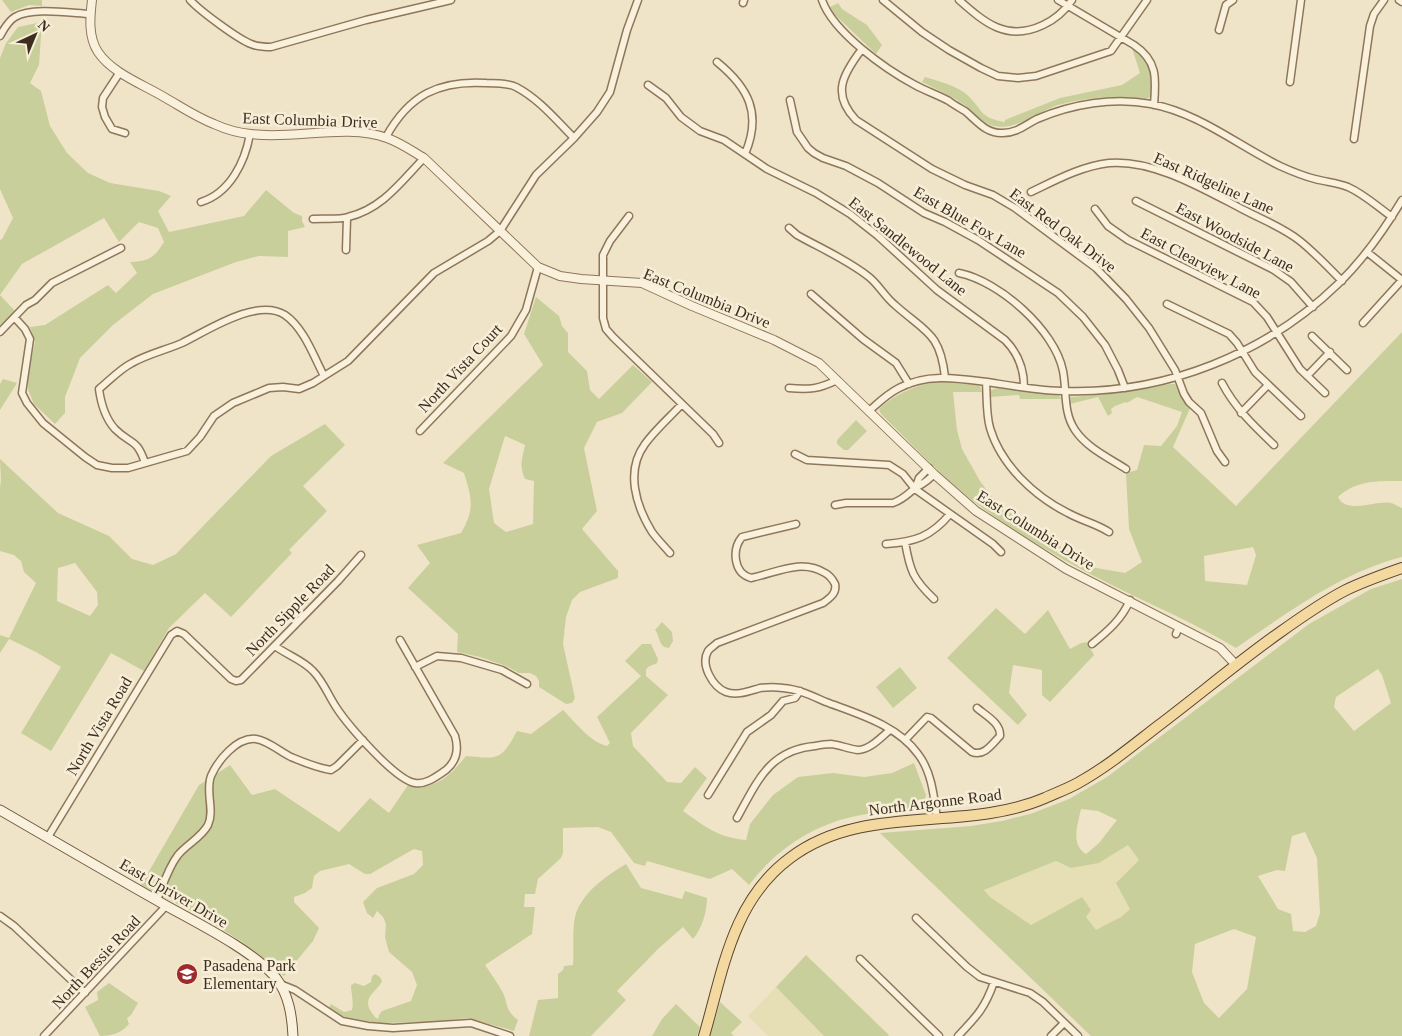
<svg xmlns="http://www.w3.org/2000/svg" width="1402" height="1036" font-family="Georgia,serif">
<rect width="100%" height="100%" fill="#f0e4c8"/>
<!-- farmland -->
<path fill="#e6deb5" d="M1128,845L1139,860L1130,909L1121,917L1096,931L1086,917L1082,897L1031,925L990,897L984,890L1056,861L1071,868L1099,863Z
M776,987L824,1036H768L748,1016Z"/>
<!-- green -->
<path fill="#c9cf9b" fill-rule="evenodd" d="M2,0H42V6L29,5L11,12Z
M838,3L842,9L867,25L882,45L876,54L835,15L830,7Z
M42,22L39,65L30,83L41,91L50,126L67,153L88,173L110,183L159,191L171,196L158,211L169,232L244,216L266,190L294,213L302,216V221L305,227L288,231V257L259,256L236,262L153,294L113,325L80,358L65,397V413L55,424L34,404L28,390V376L35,341L30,327L45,325L108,285L116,293L137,273L130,262C149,261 154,258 164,242L158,228L139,222L119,242L104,218L22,264L0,295L15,311L0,325V240L2,239L13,218L0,189V58L6,43L18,27Z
M1132,48C1147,60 1157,78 1150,97L1146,99C1116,95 1087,97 1058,105C1037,112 1016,131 994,126C981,123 973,111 963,104C950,95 936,89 922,82L925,77C938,81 954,85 965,93C983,108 978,118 1005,122V120L1060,98L1122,85L1140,73Z
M536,297L559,316L562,326L568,333V352L587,371L590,390L599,399L633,365L652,382L622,413L597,422L584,448L597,511L582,529L618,571V578L580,592L572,600L566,617L563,644L575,698L572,703L566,704L539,687V681L536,676L530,673H519L506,666L480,657L457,652L458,634L408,588L430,563L417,545L461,533C475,509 472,499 464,473L443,463L543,365L524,334ZM505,436L525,445C522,458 519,467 525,479L534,481L533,524L506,532L494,523L489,489Z
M1402,332V481C1379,481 1356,480 1338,497C1347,515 1376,500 1391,503C1395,504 1399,507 1402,508V557C1340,573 1289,612 1236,648C1181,615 1120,592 1064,560C1033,542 1000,522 972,500C939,474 911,443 881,414L879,410C882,405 886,403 890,400C916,382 950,376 980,386L982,392H953L957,430L962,449L980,481L992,497L1033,532L1076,555L1091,567L1125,573L1142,562L1129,529L1126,473L1137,470L1144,445L1161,446L1177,426L1182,412L1137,397L1127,403L1126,402L1115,406L1111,409L1112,413L1108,416L1098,397L1070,404L1071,397L1121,393L1170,384H1175L1186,402L1191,406L1173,447L1236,506ZM1253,547L1256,555L1247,585L1205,581L1204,556Z
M3,379L17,383L0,410V384Z
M997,388L1058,395L1062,399H1020L1019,395L990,397L991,390Z
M856,420L867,431L848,450H844L837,444V440Z
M325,424L345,445L303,486L327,511L289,550L292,553L231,617L205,593L169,628L144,671L111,653L51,751L21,733L61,667L36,652L9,639L0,653V635L9,638L36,583L24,572L21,561L14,555L0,551V487C2,479 0,468 0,459L58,513L109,536L132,559L153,565L176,554L271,456ZM75,563L97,592L98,605L90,616L57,601L58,568Z
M1402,579V1036H1091L880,833L971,826L1002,821L1033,813L1069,799L1107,777L1309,624L1371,589ZM1378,669L1382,675L1391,703L1354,731L1334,707L1336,697ZM1081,809L1098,811L1117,820L1099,843L1086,854C1070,844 1078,824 1081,809ZM1305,832L1317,858L1320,913L1316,926L1305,932L1293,931L1291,914L1278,909L1258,876L1277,870L1285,871L1292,836ZM1128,845L1139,860L1116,883L1130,909L1121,917L1096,930L1086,917L1091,910L1082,897L1031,925L990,897L984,890L1056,861L1071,868L1099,863ZM1234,929L1256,937L1247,989L1219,1018L1204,1003L1192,972L1195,944Z
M996,608L1025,634L1048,610L1070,649L1081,643L1087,642L1094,655L1050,702L1042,695V670L1013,665L1009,693L1027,715L1018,725L947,658Z
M662,622L672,632L673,641L669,648L664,647C658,642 660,636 655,630Z
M642,644H651L658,659L657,663L648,667L646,670V676L668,695L631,733L633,746L667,782L681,783L695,767L707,778L683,811C704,826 719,838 746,840L750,824L773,795L798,777L833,773L864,777L892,773L914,763L926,795L923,809C903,811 882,811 861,815C816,823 777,848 749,885L732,869L710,879L647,861L645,866L634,863L611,832L598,827L563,828V853L561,858L538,879L535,894H525L524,907H535L532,934L485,965C491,974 498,983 503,993C509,1006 504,1009 518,1020L514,1031L468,1018L430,1022L378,1023L341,1016L328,1009L331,1004L344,1012L352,1010C354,1001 351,993 351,985L355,983L364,986L371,982L372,976L375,974L380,977L382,981C377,992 363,996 370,1010C373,1014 374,1017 378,1019L379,1015L382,1011L411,1001L417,985L412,972L389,952L385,937L386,924L383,917L377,911L373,918L367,913L363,902L377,888L414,874L423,865L422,851L414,849L370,874H365L349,864L320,871L314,876L312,888L305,893L294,897V902L319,928L313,941L284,976L242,942L206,919L141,885L199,785L230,765L252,795L275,789L339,832L370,798L389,813L408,785C435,791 450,776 466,756C498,759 501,761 517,731L531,734L563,710C575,722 590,742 607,746L610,743L597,717L641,676L625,661Z
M900,667L917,688L893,708L876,687Z
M626,864L641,888L682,899L685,891L707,898C707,911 702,929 693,939L683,927L658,949L617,991L626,1000L591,1036H529L538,1000L558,998V974L563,970L564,966L573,965C574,950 572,932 575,917C581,893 606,876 626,864Z
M806,955L889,1035L888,1036H824L776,987Z
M109,983L138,1003L131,1015L127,1018L129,1024C122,1033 111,1036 100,1036L85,1007L98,1000L97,992Z
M720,1002L742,1022L731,1033L734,1036H710Z
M676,1004L700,1027L697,1036H652L662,1019Z"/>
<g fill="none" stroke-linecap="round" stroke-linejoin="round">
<!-- minor casing -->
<g stroke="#8d765c" stroke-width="9">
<path id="minor" d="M190,0C200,11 238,39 251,44C258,47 265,47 271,47L366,20L451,0
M822,0C833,32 885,69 915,85C926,91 938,95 949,101C954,105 960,108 965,111C977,121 986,134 1003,133C1017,133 1025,125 1037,119C1072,104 1113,97 1151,104C1199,113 1237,145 1280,166C1291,171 1303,176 1315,179C1326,182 1338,183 1348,187C1364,194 1378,207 1392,217
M883,0L922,32L949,50L981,68L998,76L1018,78L1036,76L1111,51L1147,0
M959,0C985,23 1007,42 1043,25C1056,19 1064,12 1072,0
M1058,0L1134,45C1158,61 1156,79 1154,105
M1399,0L1402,2
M743,3L744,0
M1219,30L1226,5L1233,0
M0,36C4,29 8,21 15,17C32,7 70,13 90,14
M862,49C843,74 831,94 856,120L932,169L965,185L993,195L1015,208L1096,268L1126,299L1149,328L1175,370L1184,394L1189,402L1201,413L1217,451L1225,462
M717,62C749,88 762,114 745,154
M120,72L103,98L102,107L105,117L112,129L125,133
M1290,82L1301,0
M648,85L666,98L681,117L700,131L724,140L767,169L816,193L850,214L878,236L937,290L1005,340C1018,353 1024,368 1024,387
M790,100L797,132L808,148L814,153L823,158L846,166L878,183L924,213L945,222L978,240L1058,293L1083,317L1105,345L1118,370L1125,388
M386,137C409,95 439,80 486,83C495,83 508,83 516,87C539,99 556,120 574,138
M1354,139L1370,26L1374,14L1384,0
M1031,192C1056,180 1082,166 1109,163C1154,159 1205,190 1244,210C1263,220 1284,228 1300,241C1315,253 1328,267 1342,281
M1136,201L1274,270L1291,282L1313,307
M201,202C230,193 245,162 250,134
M1095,209L1108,226L1128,240L1253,302L1267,317L1300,369L1325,393
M629,216L610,241L603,255V318L606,329L613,337L713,434L719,443
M313,219C324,218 338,220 348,217C382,209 401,182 424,158
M789,228L797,235C820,248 848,260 869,277C879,285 885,297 895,305C925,332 940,332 945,377
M346,250L347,218
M1367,252L1402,280
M959,273C999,281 1055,330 1063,371C1067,392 1063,412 1075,430C1087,448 1109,458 1126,469
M811,294L863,339L896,363L909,384
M1167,304L1229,334L1237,343L1255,372L1301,416
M15,318L25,329L30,339L22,393L27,403L43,423L85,457L97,465L112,468H128L187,451L200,437L214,416L233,403L269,388L283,387L299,389L313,383L348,361L434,273L488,241L500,231L536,175L574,138L597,112L610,92L627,30L638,0
M1363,323L1402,280
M0,332L26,305L35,300L52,283L121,248
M1312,336L1347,370
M1307,376L1330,352
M986,382C987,397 986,414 990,428C1001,465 1034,496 1068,513C1082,521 1095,523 1109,532
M1222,383C1235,408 1254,426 1274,445
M789,388C809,390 819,389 837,380
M869,411C878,403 887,394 899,388C927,373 957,378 987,382C1013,386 1040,391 1066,391C1166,394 1267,353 1338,284C1363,260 1384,230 1402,200
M1241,413L1268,385
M420,431L511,336L526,310L538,267
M795,454L807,460L889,465L903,474L915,489L993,544L1001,552
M145,463C137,438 131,445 115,429C105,418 101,404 99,389C110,380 120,369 132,363C148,354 166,350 182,343C207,331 257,297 285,315C304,328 314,357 324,376
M915,489L919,478L929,468
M835,505L846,503H893C902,500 907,495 914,489C922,484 927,482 934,474
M796,524L742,537C732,549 733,573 751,578C776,573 801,558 825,573C829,575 833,580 835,584C837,593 830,598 823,603L717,643C714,646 710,648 708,651C700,665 713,687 726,692C737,696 749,691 760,688C767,687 776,687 783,688C798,689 812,696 826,702C858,714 897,725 918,754C932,772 934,797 937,819
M905,542C910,571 913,579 934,599
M886,544C914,542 931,537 950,514
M670,553C664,546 657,539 652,532C636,506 625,471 645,444C655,430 670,417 682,404
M1176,634L1179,627
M1092,644C1108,631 1122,619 1130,600
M275,646C287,655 303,660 313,671C323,681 328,695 336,707C347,724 395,780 415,783C426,785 437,776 446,770C457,761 459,750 455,736L400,640
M415,667L437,656L461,658L502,670L527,684
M905,740L927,717L931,718L972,752C984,757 992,744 1000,736C1001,723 985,715 977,708
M708,795L747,732L771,715L783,701L795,698L800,691
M737,818C757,782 769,750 815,746C820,745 826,744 831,744C840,745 849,749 858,750C870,750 881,737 890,730
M48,837L171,635L177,631L184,634L231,679L236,681L241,680L338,581L361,555
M157,900C163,885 168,868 178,855C187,844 201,838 208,825C215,810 205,792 211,776C218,760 237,737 256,739C269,741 280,752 291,757C303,762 317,768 331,770L337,766L363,740
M0,916L14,926L85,993
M916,918L967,967L980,977L1030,993L1043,1002L1078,1036
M860,959L939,1036
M280,984L295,990L342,1021L368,1026L393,1028L471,1023L510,1036
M44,1036L166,906
M958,1036C977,1016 985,1008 994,982
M1051,1036L1064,1023"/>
</g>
<!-- tertiary casing -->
<g stroke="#8d765c" stroke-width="10">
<path id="tertiary" d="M92,0C90,17 88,37 98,52C112,73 142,84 164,97C180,106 196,117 214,124C225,129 238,133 251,134C293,140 347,123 387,138C401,143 412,151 424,158L538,267L560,276L581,279L642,283L692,306L774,340L819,363L934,474L976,511L1066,569L1220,648L1236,665"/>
</g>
<!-- secondary casing -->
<g stroke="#6f573f" stroke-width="11">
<path id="secondary" d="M0,810C55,842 110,874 165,905C197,923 254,951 276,978C289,995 292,1016 293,1036"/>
</g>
<!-- primary casing -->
<g stroke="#5b4430" stroke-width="12">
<path id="primary" d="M704,1036C723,971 732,901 790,858C863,802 964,833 1045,798C1056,793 1067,789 1078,783C1107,767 1132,746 1158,726C1199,695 1238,662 1279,633C1300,618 1321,603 1344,591C1362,582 1382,575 1402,568"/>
</g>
<!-- minor -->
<use href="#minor" stroke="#faf1dc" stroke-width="6"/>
<!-- tertiary -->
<use href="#tertiary" stroke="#faf1dc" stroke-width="8"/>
<!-- secondary -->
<use href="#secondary" stroke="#faf1dc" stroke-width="9"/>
<!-- primary -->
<use href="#primary" stroke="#f3d9a0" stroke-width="10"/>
</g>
<!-- icons -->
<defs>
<g id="school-disc" transform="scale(1.125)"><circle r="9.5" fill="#9e2a2b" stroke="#f7eed8"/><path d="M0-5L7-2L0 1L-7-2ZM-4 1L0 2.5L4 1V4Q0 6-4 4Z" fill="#fff"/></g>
</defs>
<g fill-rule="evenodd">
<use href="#school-disc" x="187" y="974"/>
</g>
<g text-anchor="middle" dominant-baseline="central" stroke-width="5" stroke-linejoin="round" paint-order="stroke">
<!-- street labels -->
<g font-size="16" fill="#3d2e20" stroke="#f7eed8">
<text transform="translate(310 120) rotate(2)">East Columbia Drive</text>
<text transform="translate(1214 183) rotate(24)">East Ridgeline Lane</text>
<text transform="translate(970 222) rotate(30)">East Blue Fox Lane</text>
<text transform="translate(1063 230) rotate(37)">East Red Oak Drive</text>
<text transform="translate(1235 237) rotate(28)">East Woodside Lane</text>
<text transform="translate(908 246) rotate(39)">East Sandlewood Lane</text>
<text transform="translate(1201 263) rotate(28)">East Clearview Lane</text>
<text transform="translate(707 298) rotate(22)">East Columbia Drive</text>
<text transform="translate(460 368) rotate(-47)">North Vista Court</text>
<text transform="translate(1036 530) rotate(32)">East Columbia Drive</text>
<text transform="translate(290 610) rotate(-46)">North Sipple Road</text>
<text transform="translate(99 726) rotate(-59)">North Vista Road</text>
<text transform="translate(935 802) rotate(-7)">North Argonne Road</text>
<text transform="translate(174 893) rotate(30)">East Upriver Drive</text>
<text transform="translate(96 962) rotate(-47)">North Bessie Road</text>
</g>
<!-- poi labels -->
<g font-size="16" fill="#3d2e20" stroke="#f7eed8" text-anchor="start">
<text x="203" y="965">Pasadena Park<tspan x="203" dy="18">Elementary</tspan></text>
</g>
</g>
<!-- north arrow -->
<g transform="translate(35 35) rotate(44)" stroke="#f7eed8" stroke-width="4" paint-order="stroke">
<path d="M0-4L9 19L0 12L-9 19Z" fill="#3d2e20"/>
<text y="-8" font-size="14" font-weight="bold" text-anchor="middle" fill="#3d2e20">N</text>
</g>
</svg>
